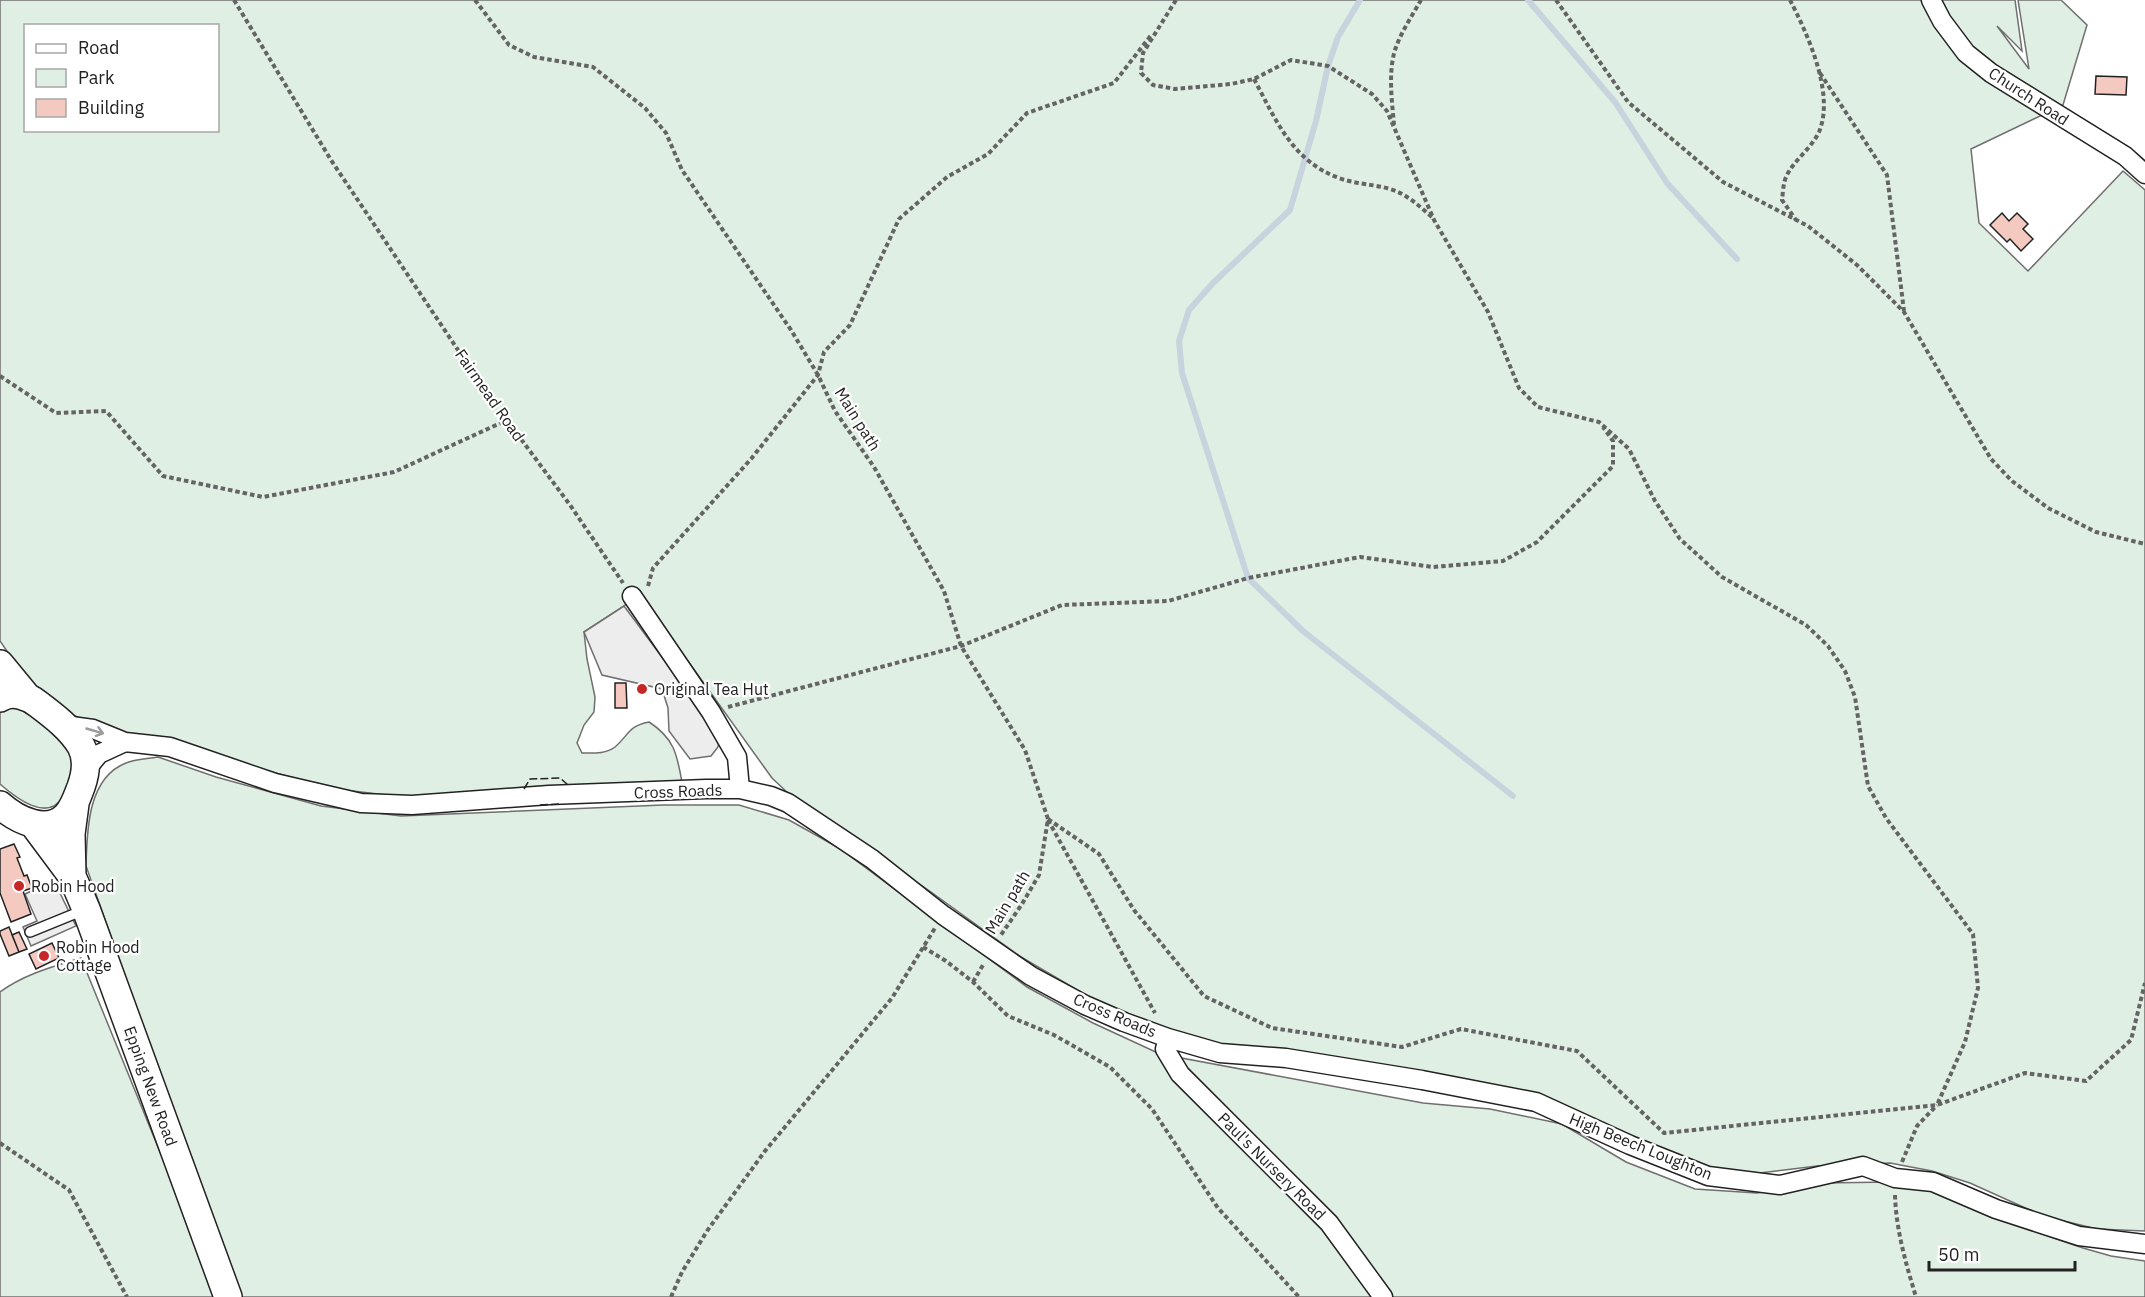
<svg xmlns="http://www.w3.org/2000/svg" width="2145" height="1297" font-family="'IBM Plex Sans',sans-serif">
<rect width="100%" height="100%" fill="#fff"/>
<!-- green -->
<path fill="#e0efe3" stroke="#6f6f6f" stroke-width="1.5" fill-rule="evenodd" d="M0,0H2015L2022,51L1997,26L2029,69L2018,0H2061L2087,25L2063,105L1971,149L1979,223L2028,271L2123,171L2145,190V1231L2097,1229L2043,1216L1970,1183L1932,1171L1890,1163L1817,1166L1760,1173L1716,1170L1664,1152L1573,1112L1212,1046L1152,1026L1091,998L1021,957L931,892L790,795L772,778L639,593L624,606L584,632L587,659L595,697L594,712L584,725L577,743L582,753C593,753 606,754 615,747C629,735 628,726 649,722C674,738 677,754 682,782L403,797L336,789L120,732L84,720L58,708L28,682L0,641ZM26,26H218V130H26Z
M0,707H19L66,740L75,770C71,779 68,789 63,797C47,823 15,797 0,784Z
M158,757L216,777L321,806L401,816L663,805H739L789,820L839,848L1027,987L1093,1023L1160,1054L1423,1103L1490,1109L1562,1124L1626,1162L1695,1189L1757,1193L1820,1183L1893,1182L1936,1191L2030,1230L2083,1248L2111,1256L2145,1261V1297H239L86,866C87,832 87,778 126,763C135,759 147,759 158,757Z
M81,958L184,1211L216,1297H0V992C25,974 52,967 81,958Z"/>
<!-- parking -->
<path fill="#ededed" stroke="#6f6f6f" stroke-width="1.5" d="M624,606L682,684L719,741L718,747L711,756L690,759L669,731L668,708L662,689L602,675L584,632Z
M54,881L76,926L31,946L23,927L37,921L25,894Z"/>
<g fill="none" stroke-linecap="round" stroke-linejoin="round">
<!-- stream -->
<path stroke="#c7d3dd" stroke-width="6" d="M1360,0L1338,37L1328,66L1316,121L1290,210L1213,283L1189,310L1179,341L1182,373L1248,578L1303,631L1513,796
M1528,0L1615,102L1667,183L1737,259"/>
</g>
<!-- building -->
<path fill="#f3c9c0" stroke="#222" stroke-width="1.5" d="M2096,76L2127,77L2126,95L2095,94Z
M2002,213L2009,221L2017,213L2028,224L2023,229L2033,239L2021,251L2010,239L2007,242L1990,225Z
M615,683H626L627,708H615Z
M14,844L20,857L17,858L24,876L27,875L32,888L23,891L31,914L11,922L0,893V849Z
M9,927L19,952L9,956L0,934V931Z
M19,932L27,949L19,952L12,935Z
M52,943L59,958L36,969L29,954Z"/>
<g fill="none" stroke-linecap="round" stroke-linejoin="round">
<!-- service casing -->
<g stroke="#222" stroke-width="12">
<path id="service" d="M30,932L84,910"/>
</g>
<!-- minor casing -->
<g stroke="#222" stroke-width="21">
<path id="minor" d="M1931,0L1942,21L1966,53L1991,73L2125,156L2145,174
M632,596L711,712L737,757L740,789
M64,725L93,729L125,742L170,747L275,783L361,803L412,805L549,795L706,789H740L771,796L788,803L872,859L943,915L1031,976L1085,1005L1124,1022L1168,1038L1220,1053L1286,1058L1422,1080L1536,1102L1630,1145L1708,1176L1780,1185L1863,1166L1895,1178L1933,1182L1996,1209L2079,1236L2145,1244
M85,771L99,754L125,742
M1168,1038L1165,1049L1180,1074L1329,1223L1383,1297"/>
</g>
<!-- primary casing -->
<g stroke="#222" stroke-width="30">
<path id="primary" d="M0,664L28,698
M0,698C12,690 28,696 38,704C54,716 71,729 81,746C88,759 86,773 81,787C77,797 74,808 66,816C47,835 17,820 0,805
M34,825L72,876L86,909L228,1297
M72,876L71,834L75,804"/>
</g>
<!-- path -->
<path stroke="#646464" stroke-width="4" stroke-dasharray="4.5 3" stroke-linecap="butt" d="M234,0L331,160L486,392L570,505L623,583
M475,0L509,45L534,57L593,67L645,108L666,133L682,170L791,330L818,375L835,411L874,467L944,591L961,646L1025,750L1048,819L1039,875L1022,904L1001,935
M1176,0L1143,53L1141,73L1153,85L1175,89L1231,84L1254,79L1291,60L1328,66L1372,94L1387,111L1434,220L1488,312L1519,388L1538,407L1599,422L1629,449L1655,501L1680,539L1722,577L1806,625L1828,646L1845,671L1855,697L1868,786L1886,818L1973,934L1978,988L1965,1042L1937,1105L2025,1073L2086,1081L2131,1040L2145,983
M1556,0L1628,102L1723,182L1808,226L1857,265L1904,312L1991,459L2012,481L2048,508L2096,532L2145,544
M1790,0C1808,35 1835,94 1819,132C1811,149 1793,161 1786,177C1783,184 1783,193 1782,200L1796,220
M1820,73L1887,175L1904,311
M1254,79C1276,120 1292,161 1339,178C1355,184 1373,184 1390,189C1407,194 1419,206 1432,217
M1394,125C1392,101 1388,73 1395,50C1401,32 1412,16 1421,0
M0,376L56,413L106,411L163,476L263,497L394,472L507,420
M648,586L653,568L751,459L818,375L824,352L850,325L899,219L947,177L988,154L1027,113L1114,83L1152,34
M728,707L961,646L1062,605L1168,601L1248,578L1360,557L1433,567L1503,561L1537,542L1613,466V441L1603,427
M1048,819L1099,854L1134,910L1204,996L1272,1028L1402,1047L1461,1029L1577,1051L1664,1133L1937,1105
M1048,820L1155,1013
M923,947L946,961L973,982L1008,1016L1054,1035L1110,1067L1152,1109L1218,1208L1299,1297
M973,982L983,965
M0,1143L69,1190L127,1297
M1902,1162L1917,1126L1937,1105
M1895,1195C1896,1230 1906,1264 1916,1297
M671,1297L682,1272L707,1231L765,1151L892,998L935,928"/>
<!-- service -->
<use href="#service" stroke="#fff" stroke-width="9"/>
<!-- minor -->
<use href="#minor" stroke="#fff" stroke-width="18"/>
<!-- primary -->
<use href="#primary" stroke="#fff" stroke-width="27"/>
<!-- fence -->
<path stroke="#222" stroke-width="1.5" stroke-dasharray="8 3" stroke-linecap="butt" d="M524,789L530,779L560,778L568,785
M540,805L561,804"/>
</g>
<!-- one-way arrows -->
<defs><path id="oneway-shaft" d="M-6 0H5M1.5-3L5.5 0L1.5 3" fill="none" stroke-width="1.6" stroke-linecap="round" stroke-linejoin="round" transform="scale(1.5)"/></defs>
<use stroke="#9c9c9c" href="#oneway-shaft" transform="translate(95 731) rotate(16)"/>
<!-- markers -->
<g fill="#c62828" stroke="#fff" stroke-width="2">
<circle cx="642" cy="689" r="6"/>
<circle cx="19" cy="886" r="6"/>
<circle cx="44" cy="956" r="6"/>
</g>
<g text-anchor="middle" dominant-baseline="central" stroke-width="4.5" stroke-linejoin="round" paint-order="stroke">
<!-- street labels -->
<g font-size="16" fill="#222" stroke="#fff">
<text transform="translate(2029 96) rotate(33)">Church Road</text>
<text transform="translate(490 395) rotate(55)">Fairmead Road</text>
<text transform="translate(858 419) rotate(58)">Main path</text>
<text transform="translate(678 791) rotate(-2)">Cross Roads</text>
<text transform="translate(1007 902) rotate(-59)">Main path</text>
<text transform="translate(1115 1015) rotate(23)">Cross Roads</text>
<text transform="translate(151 1086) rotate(70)">Epping New Road</text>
<text transform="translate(1641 1146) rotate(22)">High Beech Loughton</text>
<text transform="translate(1272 1166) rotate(45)">Paul's Nursery Road</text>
</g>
<!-- poi labels -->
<g font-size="16" fill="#222" stroke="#fff" text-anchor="start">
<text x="654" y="689">Original Tea Hut</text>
<text x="31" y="886">Robin Hood</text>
<text x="56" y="947">Robin Hood<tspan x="56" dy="18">Cottage</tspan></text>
</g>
</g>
<!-- legend -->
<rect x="24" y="24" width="195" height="108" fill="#ffffff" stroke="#a7a7a7" stroke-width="1.5"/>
<rect x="36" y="44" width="30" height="9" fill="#ffffff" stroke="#a7a7a7" stroke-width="1.5"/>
<text x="78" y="54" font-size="18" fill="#222222">Road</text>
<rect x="36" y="69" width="30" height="18" fill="#e0efe3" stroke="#a7a7a7" stroke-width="1.5"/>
<text x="78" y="84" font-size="18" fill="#222222">Park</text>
<rect x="36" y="99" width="30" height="18" fill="#f3c9c0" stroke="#a7a7a7" stroke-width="1.5"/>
<text x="78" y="114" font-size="18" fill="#222222">Building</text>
<!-- scale -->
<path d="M1929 1261v9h146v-9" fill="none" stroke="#222222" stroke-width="3"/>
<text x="1938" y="1261" font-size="18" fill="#222222" stroke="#ffffff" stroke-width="4.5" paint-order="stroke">50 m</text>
</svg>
